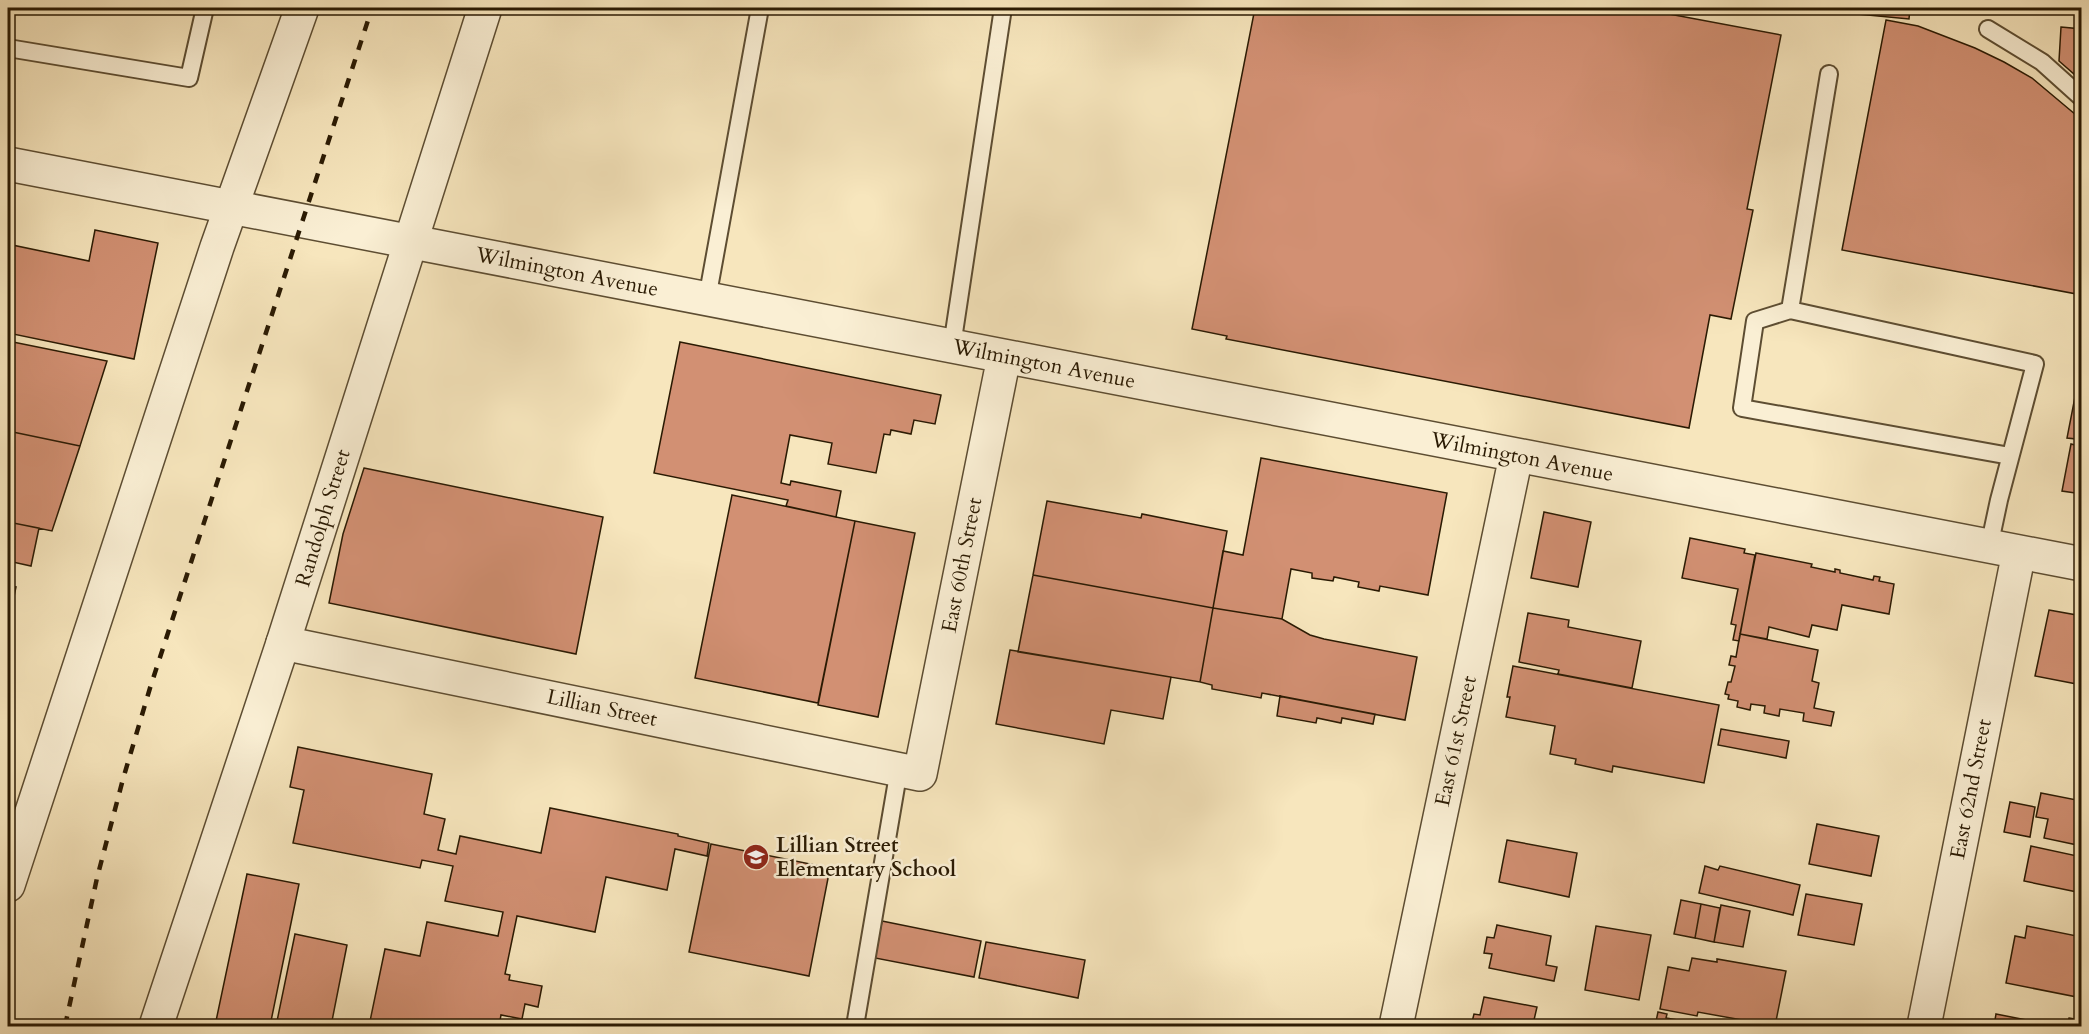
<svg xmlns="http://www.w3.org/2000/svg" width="2089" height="1034" font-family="Cardo,serif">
<rect width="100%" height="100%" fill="#f7e6bd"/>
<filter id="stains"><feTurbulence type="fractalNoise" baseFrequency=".00333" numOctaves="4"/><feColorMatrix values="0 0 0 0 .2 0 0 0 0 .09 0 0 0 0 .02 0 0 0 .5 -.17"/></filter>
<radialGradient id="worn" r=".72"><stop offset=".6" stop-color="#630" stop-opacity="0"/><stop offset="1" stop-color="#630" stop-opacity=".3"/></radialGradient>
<!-- building -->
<path fill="#d29073" stroke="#2a1a03" stroke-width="1.5" d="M1255,8H1525L1544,11L1545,8H1637L1781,35L1747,209L1753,210L1731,319L1710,315L1689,428L1226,339L1227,336L1192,329Z
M1794,8H1910L1909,19Z
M1886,20L1918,26L1975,48L2004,62L2032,78L2082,120V295L1842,250Z
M2061,27L2082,29V81L2059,61Z
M95,230L158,243L134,359L8,333V270L12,245L89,261Z
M8,341L107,361L80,446L8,431Z
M680,342L941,395L935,424L914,420L911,434L891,430L890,435L884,434L876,473L828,464L832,443L790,435L781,483L790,485L791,481L841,491L836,517L786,506L788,500L654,473Z
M2081,366H2082V494L2062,491L2071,444L2075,445L2076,439L2067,438Z
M8,431L80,446L52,531L8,522Z
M1261,458L1447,493L1428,595L1380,586L1379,591L1358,587L1359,582L1334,577L1333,581L1312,578V573L1291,569L1282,619L1213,608L1223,551L1243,555Z
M364,468L603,517L576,654L329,603L343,534Z
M732,495L855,521L818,703L695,678Z
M1047,501L1141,518L1142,514L1227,531L1213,608L1033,575Z
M1544,512L1591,522L1578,587L1531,578Z
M855,521L915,533L878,717L818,705Z
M8,522L39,528L31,566L8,561Z
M1690,538L1745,549L1744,553L1755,555L1739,641L1733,640L1736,625L1731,624L1738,589L1682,578Z
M1756,553L1812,564L1811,567L1835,572V569L1840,570V573L1873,580L1874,576L1880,577L1879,581L1894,584L1889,614L1842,605L1837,630L1812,625L1809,637L1769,627L1767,639L1740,634Z
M1033,575L1213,608L1200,682L1018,652Z
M8,586L16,587L8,625Z
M1213,608L1282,619L1310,635L1324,639L1417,657L1405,720L1262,693L1261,698L1212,689V685L1200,682Z
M2049,610L2082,616V685L2035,676Z
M1528,613L1569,620L1568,627L1641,641L1632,688L1558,674L1559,670L1519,662Z
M1740,634L1818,650L1812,681L1819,683L1814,708L1834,712L1831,726L1803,721L1804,713L1780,709L1779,716L1764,713L1765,706L1751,704L1750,710L1737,707L1738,701L1728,699L1729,695L1725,694L1728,682H1731L1735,666L1729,665L1731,656L1736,657Z
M1010,650L1171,677L1163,719L1111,710L1104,744L996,724Z
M8,654L12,655L8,670Z
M1513,666L1719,705L1704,783L1613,766L1612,772L1575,764L1576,759L1550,754L1555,726L1506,717L1510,697H1507Z
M1280,696L1375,714L1373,724L1342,718L1341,723L1317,718L1316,723L1277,716Z
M1721,729L1789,741L1786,758L1718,745Z
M298,747L432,774L424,814L445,819L438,850L456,854L460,836L541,853L550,808L678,834V836L709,843L707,856L675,849L667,890L606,877L595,932L517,916L505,974L510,975L509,980L542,986L538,1007L525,1004L522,1019L501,1015L499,1026H369L385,949L420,956L427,922L498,936L503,912L445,901L453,866L422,860L420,868L293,843L304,790L290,787Z
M2041,793L2082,801V846L2044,838L2048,819L2036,817Z
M2010,802L2035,807L2030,837L2004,832Z
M1817,824L1879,836L1871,876L1809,864Z
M1507,840L1577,853L1569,897L1499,882Z
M711,844L830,868L809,976L689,952Z
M2031,846L2082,857V893L2024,881Z
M1705,866L1718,870L1720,866L1800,885L1793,915L1699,893Z
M247,874L299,884L270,1026H241L216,1021Z
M1806,894L1862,904L1854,945L1798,935Z
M1681,900L1701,904L1695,938L1674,934Z
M1701,904L1720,908L1714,942L1695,938Z
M1721,905L1750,911L1743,947L1714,942Z
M882,921L981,941L974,977L875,958Z
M1497,925L1551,936L1546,965L1557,967L1554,981L1489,968L1492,954L1484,953L1487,937L1494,938Z
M1596,926L1651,935L1639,1000L1585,990Z
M2027,926L2082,937V998L2006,983L2015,936L2025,938Z
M295,934L347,945L331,1026H276Z
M986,942L1085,960L1078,998L979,978Z
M1692,958L1717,962V959L1786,971L1775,1026L1698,1012L1697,1016L1660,1009L1668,967L1689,971Z
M1484,997L1537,1007L1534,1020L1546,1022L1545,1026H1471L1474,1014L1480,1015Z
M1658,1012L1667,1014L1666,1018L1695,1023V1026H1655Z
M1996,1014L2057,1026H1994Z
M2069,1018L2081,1020L2080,1026H2067Z"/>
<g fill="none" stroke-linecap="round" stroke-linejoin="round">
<!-- service casing -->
<g stroke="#5d4d32" stroke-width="20">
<path id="service" d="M1988,29L2042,62L2082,98
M8,48L189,78L205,8
M1829,74L1790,310L2035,364L1999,500L1989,547
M707,299L760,8
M1790,310L1755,321L1742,408L2010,456
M952,346L1003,8
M855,1026L899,769"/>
</g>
<!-- minor casing -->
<g stroke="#5d4d32" stroke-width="36">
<path id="minor" d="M8,164L2082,564
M283,643L920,774L1004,357
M1396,1026L1516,456
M1924,1026L2019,552"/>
</g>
<!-- tertiary casing -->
<g stroke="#5d4d32" stroke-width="36">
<path id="tertiary" d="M8,885L217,247L302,8
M156,1026L283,643L485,8"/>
</g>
<!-- service -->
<use href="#service" stroke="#faefd4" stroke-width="16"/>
<!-- minor -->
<use href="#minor" stroke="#faefd4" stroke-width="33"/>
<!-- tertiary -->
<use href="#tertiary" stroke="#faefd4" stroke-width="33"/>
<!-- rail -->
<path stroke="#2a1a03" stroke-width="4.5" stroke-dasharray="10 10" stroke-linecap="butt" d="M65,1026L97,878L123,779L150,688L372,8"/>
</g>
<!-- icons -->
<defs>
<g id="school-disc" transform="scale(1.35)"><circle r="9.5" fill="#8f2418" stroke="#faefd4"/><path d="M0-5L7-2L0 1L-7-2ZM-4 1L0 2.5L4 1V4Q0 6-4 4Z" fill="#fff"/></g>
</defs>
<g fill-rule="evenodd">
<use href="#school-disc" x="756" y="857"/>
</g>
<g text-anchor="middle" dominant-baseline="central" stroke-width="5" stroke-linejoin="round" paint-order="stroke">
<!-- street labels -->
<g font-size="21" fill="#2a1a03" stroke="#faefd4">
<text transform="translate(567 272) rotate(11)">Wilmington Avenue</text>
<text transform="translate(1044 364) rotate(11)">Wilmington Avenue</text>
<text transform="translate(1522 457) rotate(11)">Wilmington Avenue</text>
<text transform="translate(323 518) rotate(-73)">Randolph Street</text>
<text transform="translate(962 565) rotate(-79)">East 60th Street</text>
<text transform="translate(602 708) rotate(12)">Lillian Street</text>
<text transform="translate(1456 741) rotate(-78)">East 61st Street</text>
<text transform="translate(1971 789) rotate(-79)">East 62nd Street</text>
</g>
<!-- poi labels -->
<g font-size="21" font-weight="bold" fill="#2a1a03" stroke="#faefd4" text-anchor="start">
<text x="776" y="845">Lillian Street<tspan x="776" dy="24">Elementary School</tspan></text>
</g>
</g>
<!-- margin -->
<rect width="2089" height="1034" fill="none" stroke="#f7e6bd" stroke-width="30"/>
<rect x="9" y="9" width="2071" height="1016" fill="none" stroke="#2a1a03" stroke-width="3"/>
<rect x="15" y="15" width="2059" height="1004" fill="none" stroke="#2a1a03" stroke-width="1.5"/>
<rect width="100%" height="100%" filter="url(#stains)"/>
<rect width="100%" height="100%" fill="url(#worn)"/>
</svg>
